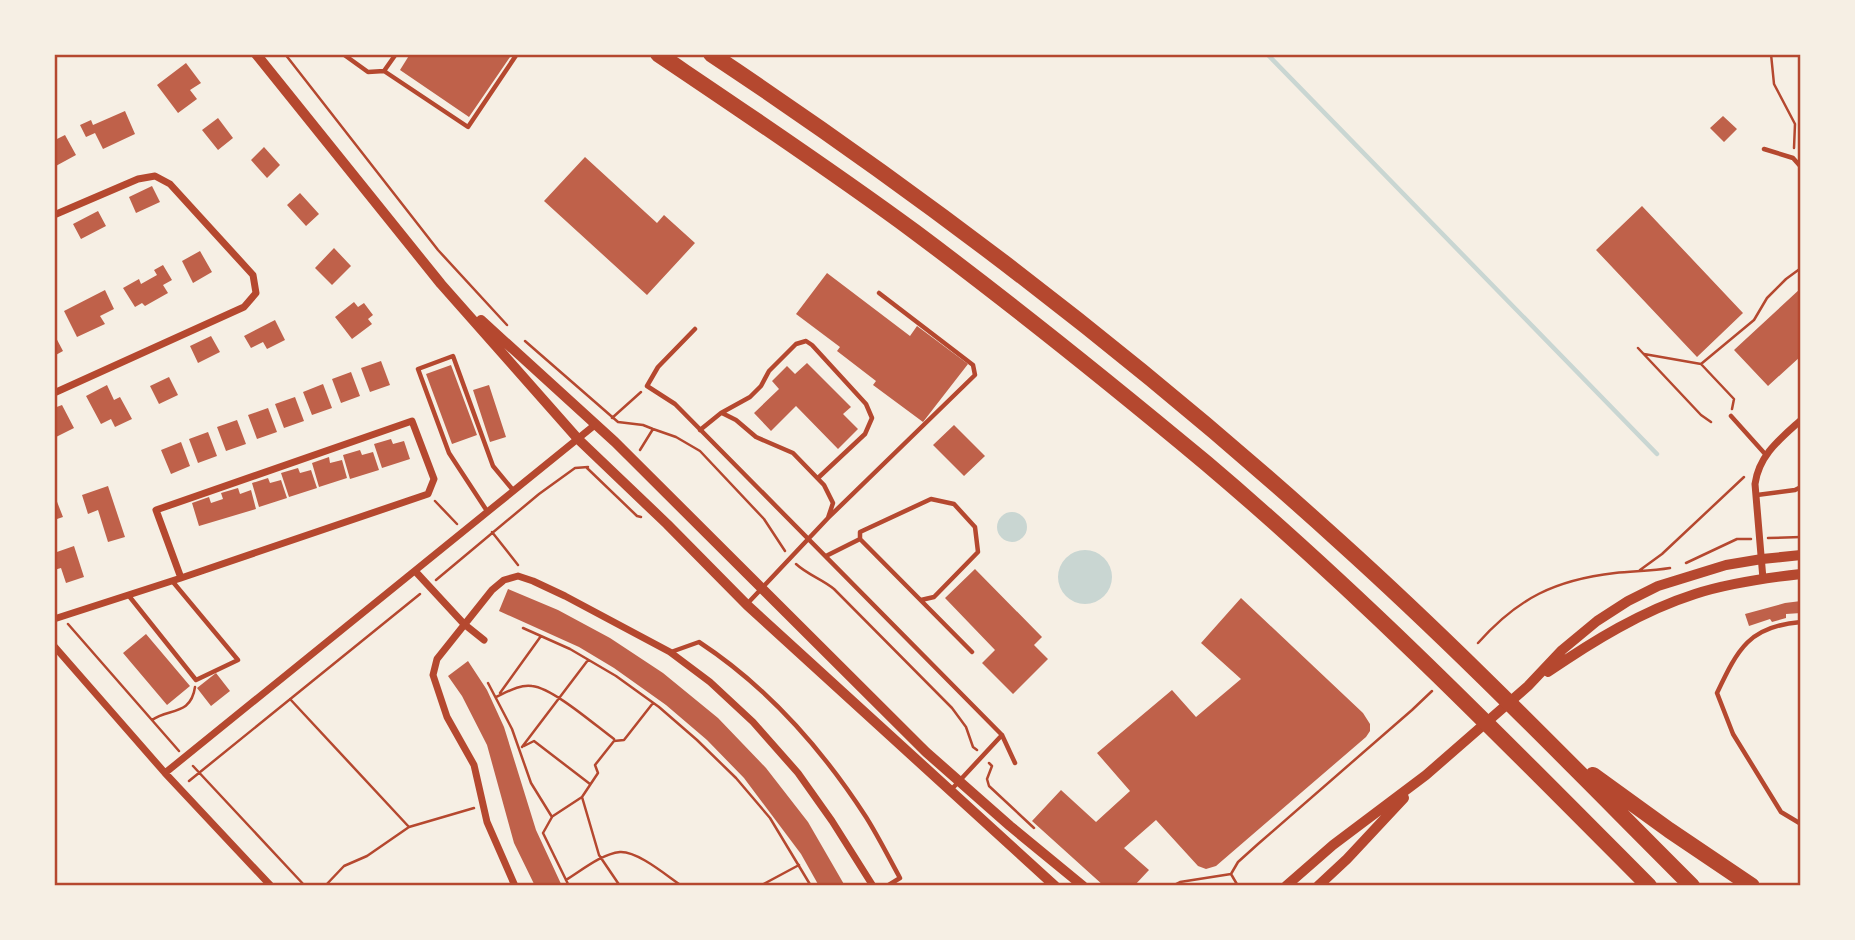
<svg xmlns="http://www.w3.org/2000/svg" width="1855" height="940" font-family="'Space Grotesk',sans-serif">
<rect width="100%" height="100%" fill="#f6efe4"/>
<!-- water -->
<path fill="#c9d6d2" d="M997 527a15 15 0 1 1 30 0a15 15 0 1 1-30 0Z
M1058 577a27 27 0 1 1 54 0a27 27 0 1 1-54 0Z"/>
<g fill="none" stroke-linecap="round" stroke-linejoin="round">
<!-- stream -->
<path stroke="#c9d6d2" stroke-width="4.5" d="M1267,54L1657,454"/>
</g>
<!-- building -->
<path fill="#bf614a" d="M410,54H505L510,57L469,117L400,70Z
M186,63L201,83L190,90L197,99L178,113L157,85Z
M125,111L135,134L103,149L95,133L86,137L80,125L91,120L93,125Z
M1723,116L1737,129L1724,142L1710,128Z
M218,118L233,138L218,150L202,130Z
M54,134L57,139L65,135L76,155L54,167Z
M264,147L280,165L267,178L251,160Z
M585,157L657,223L664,215L695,243L647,295L544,201Z
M152,186L160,202L136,213L129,197Z
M300,193L319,214L306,226L287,205Z
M1642,206L1743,313L1697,357L1596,250Z
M98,211L106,226L81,239L73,224Z
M334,248L351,266L332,285L315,268Z
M200,251L212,272L193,283L182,261Z
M163,265L172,280L163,285L168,293L145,306L142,303L135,307L123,288L139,279L141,284L157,275L154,270Z
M827,273L910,336L917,326L968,364L923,422L873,385L876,381L837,351L840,347L796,314Z
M1801,288V356L1768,386L1734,350Z
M105,290L114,309L100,316L105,324L77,337L64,311Z
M354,302L358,307L364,303L373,315L368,319L372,324L352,339L335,317Z
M275,320L285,340L267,349L263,342L251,348L244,336Z
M54,334L63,351L54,356Z
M211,336L220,352L198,363L190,346Z
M381,361L390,385L370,392L361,368Z
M807,363L851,407L843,414L858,429L838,449L796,406L771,431L754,413L779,389L772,381L787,366L795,374Z
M451,365L477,435L452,444L426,374Z
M351,372L360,396L341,403L332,379Z
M169,377L178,395L159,404L150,386Z
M323,384L332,408L312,415L303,392Z
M107,385L114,400L120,397L132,419L115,427L111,419L101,424L86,396Z
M489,385L506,437L490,442L473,390Z
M295,397L304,421L284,428L275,404Z
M62,405L74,428L54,438V408Z
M268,408L277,432L257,439L248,415Z
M237,420L246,444L226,451L217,427Z
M954,425L985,456L964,476L933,445Z
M208,432L217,456L198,463L189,439Z
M391,439L393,444L404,441L410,459L382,468L374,444Z
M181,442L190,466L171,474L161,450Z
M360,450L362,455L373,452L379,470L350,479L343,455Z
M329,457L330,463L342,460L347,478L319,487L312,463Z
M298,468L300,473L311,470L317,488L289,497L281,473Z
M268,478L270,483L281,480L287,498L259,507L252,483Z
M108,486L125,537L108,542L98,510L88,514L82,495Z
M238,488L240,494L251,490L256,509L199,526L192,503L209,497L211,503L223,499L221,493Z
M54,494L63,517L54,520Z
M74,546L84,577L66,583L61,568L54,570V553Z
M975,569L1042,637L1034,645L1048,659L1013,694L982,663L995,650L945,598Z
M508,589L558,610L610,638L663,673L718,718L766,768L808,822L845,886H819L801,854L744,778L707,740L666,705L614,668L579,647L499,611Z
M1241,598L1363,713L1370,724V731L1366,737L1216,866L1206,869L1198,866L1156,820L1124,848L1149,870L1134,886H1104L1032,821L1061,790L1096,822L1130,791L1097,753L1172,690L1196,717L1241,679L1201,643Z
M1801,601V613L1786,614V618L1772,622L1770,619L1749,626L1745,614L1785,603Z
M146,634L190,686L167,705L123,653Z
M468,661L487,690L504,727L536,830L562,886H535L514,843L487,745L462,696L448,676Z
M216,673L230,691L211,706L197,688Z"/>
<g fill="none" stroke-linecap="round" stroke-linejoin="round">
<!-- path -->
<path stroke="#b5482f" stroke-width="2.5" d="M285,54L438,250L507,325
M1771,54L1774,84L1795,124L1794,148
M525,341L618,422L643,425L653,429L676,437L700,451L764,519L785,551
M1638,348L1701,415L1711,422
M1644,354L1701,364L1754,320L1767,298L1786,279L1801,268
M1701,364L1734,399L1732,409
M612,418L641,392
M640,450L653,429
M587,468L637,516L641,517
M435,501L457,524
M492,532L518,565
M1768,538L1801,537
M1686,563L1737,539H1751
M796,564C808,575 822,579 834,589L952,708L966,727L973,747L977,750
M1640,570L1662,554L1744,477
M436,580L539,494L575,468L588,467
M68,624L179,751
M523,628L570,649L616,676L659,707L697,740L736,778L770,818L811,886
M1478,643C1518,598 1555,580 1615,573C1633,571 1652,571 1670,568
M488,683L512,729L531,783L552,817L543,833L569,886
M500,693L541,636
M496,697C507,692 520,684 532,686C553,688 596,726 614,739
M290,699L409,827
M152,720C168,708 191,716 195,687
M524,746L534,741L590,784
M522,747L588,660
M989,763L992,766L987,779L989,786L1034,828
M193,766L305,886
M189,781L420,594
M553,816L582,797
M1231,874L1238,886
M566,880C581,871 601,854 620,852C638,851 667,876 682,886
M325,886L344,866L367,856L409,827L474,808
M620,886L599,855L582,797L598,773L595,765L614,741L624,740L653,703
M760,886L799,865
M1172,886L1180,882L1231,874L1238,862L1258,844L1412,710L1432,691"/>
<!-- service -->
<path stroke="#b5482f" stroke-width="4.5" d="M343,54L368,72L384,71L468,127L517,54
M384,71L396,54
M1764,149L1793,158L1801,167
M695,329L658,367L647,386L675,404L1002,735L1015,763
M722,413L736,420L756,437L793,453L824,485L833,503L828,518L747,604
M1731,416L1766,455
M700,430L721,413L750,397L761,386L769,371L796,344L806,341L812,345L866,404L872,418L865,434L818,478
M1757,495L1795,490L1801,487
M487,511L449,453L418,369L453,356L493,466L513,490
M828,518L975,375L973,365L879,293
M860,539V532L931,499L954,504L975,527L978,552L934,597L921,600
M826,556L860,539L972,652
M129,596L196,680L238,660L173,582
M1801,622C1749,626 1738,649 1717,693L1733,734L1781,812L1801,824
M671,652L699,642C766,686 822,749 866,817C878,836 889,858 900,878L887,886
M950,791L1002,735"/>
<!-- minor -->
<path stroke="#b5482f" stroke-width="7" d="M54,215L138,179L155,176L170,184L253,275L256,293L244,307L54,393
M415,571L464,624L484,640
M1763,579L1755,484C1759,455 1780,439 1801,420
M54,619L181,578L428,494L434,479L412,421L156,510L181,578
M54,646L165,773L271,886
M165,773L596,424
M515,886L487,822L474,765L447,717L433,675L437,659L492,590L504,580L518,576L533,581L565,596L670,652L710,682L753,722L798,773L832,821L873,886"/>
<!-- tertiary -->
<path stroke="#b5482f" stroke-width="10" d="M256,54L441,284L578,439L667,524L747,605L1055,886
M481,320L615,442L926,752L1010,826L1083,886
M1548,672C1593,641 1642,611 1695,594C1729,583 1765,578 1801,574
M1286,886L1333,845L1426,775L1528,686L1562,650L1597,621L1628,601L1658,586L1726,565L1762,559L1801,555
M1318,886L1347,859L1404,798"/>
<!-- motorway -->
<path stroke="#b5482f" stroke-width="16" d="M658,54C744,112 831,170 915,232C1014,306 1111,384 1206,463C1362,595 1505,741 1649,886
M711,54C932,201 1143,363 1340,542C1462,652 1576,770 1692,886
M1593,775L1669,830L1752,886"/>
</g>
<!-- border -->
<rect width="1855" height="940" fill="none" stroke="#f6efe4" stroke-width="112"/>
<rect x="56" y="56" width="1743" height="828" fill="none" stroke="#b5482f" stroke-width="2.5"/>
</svg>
